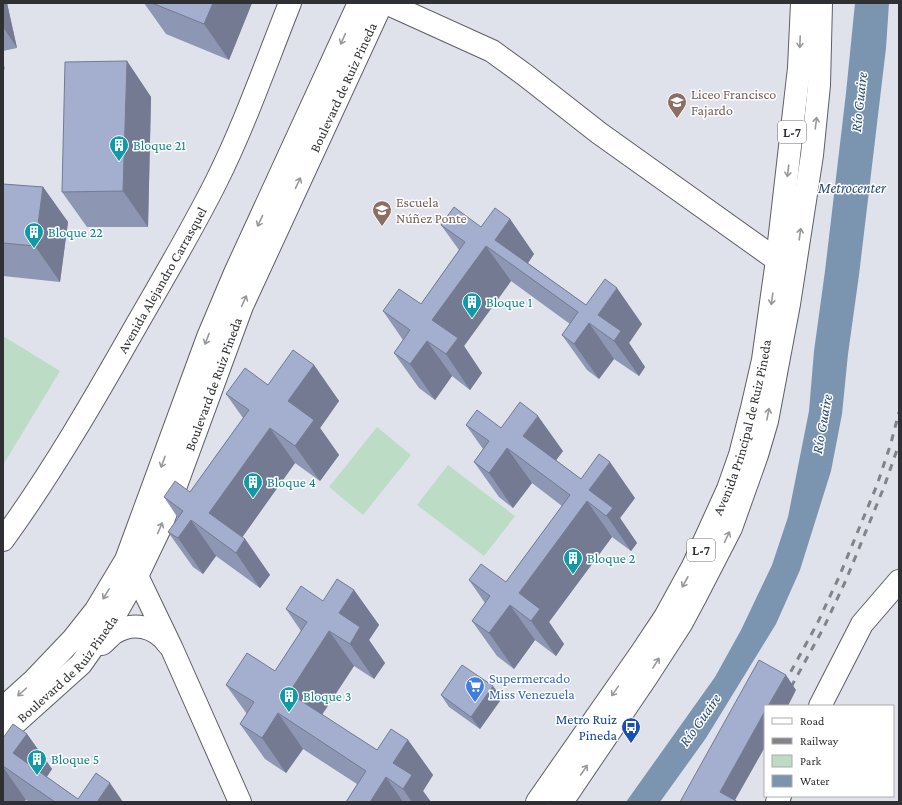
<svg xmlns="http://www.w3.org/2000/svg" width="902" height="805" font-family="'Crimson Pro',serif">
<rect width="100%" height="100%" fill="#dfe2ea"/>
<!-- green -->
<path fill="#bcdcc6" d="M3,336L60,371L3,465Z
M377,427L411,455L363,515L329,487Z
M448,465L515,516L484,556L417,505Z"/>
<!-- water -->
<path fill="#7b94b0" d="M855,3H889L886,48L859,275L848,354L842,414L831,471L800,570L776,624L706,738L660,802H626L715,677L741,630L772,565L788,517L809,411L814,351L825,271L846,93Z"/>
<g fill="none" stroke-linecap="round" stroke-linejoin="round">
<!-- minor casing -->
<g stroke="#5d5f66" stroke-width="24">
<g id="minor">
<path d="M386,3L492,51L525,75L599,133L777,260L795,265"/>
<path id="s1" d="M3,540C53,471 95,398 137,324C164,277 192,230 216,182C245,124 266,63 290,3"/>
<path d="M131,568L137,576L172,649L240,802"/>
<path d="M102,644C106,641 110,636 114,633C133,621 155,626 168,644"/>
<path d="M820,706L862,624L899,581"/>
<path d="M3,708L33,681L73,639L96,610L126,560L208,337L235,273L359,3"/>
<path id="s2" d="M3,734L81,664L112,620L137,576L161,526L242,306L382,3"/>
<path d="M777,802L780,796"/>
</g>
</g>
<!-- major casing -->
<g stroke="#5d5f66" stroke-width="24">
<g id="major">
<path id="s3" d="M537,802L641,653L665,617L693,566L728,489L740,455L752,408L763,360L777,260L799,68L802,3"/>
<path d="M562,802L646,678L681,624L696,596L731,528L757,455L767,421L789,304L812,155L819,85L821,3"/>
</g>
</g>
<!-- minor -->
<use href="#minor" stroke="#fff" stroke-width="22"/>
<!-- major -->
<use href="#major" stroke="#fff" stroke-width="22"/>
<!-- rail -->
<path stroke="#818388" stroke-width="3" stroke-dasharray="7 7" stroke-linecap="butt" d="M784,684L817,624L839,577L877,485L891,443L899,412
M791,687L824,627L846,580L884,487L899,444"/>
</g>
<!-- wall -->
<path fill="#8d96b3" d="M3,3H7L17,48L3,51Z
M144,3H252L229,60L166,34Z
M127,61L151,97L148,227H87L62,192Z
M3,184L43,187L68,222L60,282L3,276Z
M510,219L534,254L528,263L586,305L642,324L629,343L645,367L639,376L614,359L599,379L587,370L562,335L570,324L511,281L464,346L482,373L470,390L452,376L435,400L419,388L394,353L403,340L383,311L421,304L459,250L441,225L481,227Z
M314,365L339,401L320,428L339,455L320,481L295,463L242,537L245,539L270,575L260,588L216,556L203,574L193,567L168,532L178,518L164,497L190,492L243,418L226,394L268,385Z
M466,425L501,428L563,451L556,460L581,479L635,498L620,518L637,543L631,551L612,537L549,622L564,644L556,656L535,640L514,669L497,656L472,621L485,603L469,580L506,582L562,506L532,483L513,508L499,497L474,462L483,449Z
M354,590L379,625L369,640L385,663L374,679L354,666L322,715L377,750L408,740L433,775L423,791L431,802H346L357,784L303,749L286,773L265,759L240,724L247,714L226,685L275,671L301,631L286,609L323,601Z
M441,695L502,698L480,729L449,707Z
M27,734L52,769L47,777L78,799L123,802H29L26,800L3,802V738Z"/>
<!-- shaded-wall -->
<path fill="#737a92" d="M3,3H7L17,48L3,27Z
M213,3H252L229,60L204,24Z
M3,61L5,70L3,67Z
M127,61L151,97L148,227L123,191Z
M43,187L68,222L60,282L35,246Z
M510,219L534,254L522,272L495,240Z
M486,246L511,281L464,346L482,373L470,390L446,354L432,320Z
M617,288L642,324L629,343L645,367L639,376L614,341L598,315Z
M589,323L614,359L599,379L574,344Z
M427,341L452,376L435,400L410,364Z
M314,365L339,401L320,428L339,455L320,481L295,446L288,401Z
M538,416L563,451L548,471L523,436Z
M270,428L295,463L234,549L209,513Z
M507,448L532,483L513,508L489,473Z
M610,462L635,498L620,518L637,543L631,551L589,490Z
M587,501L612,537L549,622L564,644L556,656L531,621L519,593Z
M191,520L216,556L203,574L178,538Z
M245,539L270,575L260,588L236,553Z
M354,590L379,625L369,640L385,663L374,679L350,644L339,613Z
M510,605L535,640L514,669L489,633Z
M329,631L354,666L313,728L289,693Z
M786,675L796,690L788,706H768Z
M493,686L502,698L480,729L471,717Z
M765,711V747L734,802L720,792Z
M278,713L303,749L286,773L262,738Z
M27,734L52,769L38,789L13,753Z
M408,740L433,775L423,791L431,802H412L403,789L393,763Z
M3,767L26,800L24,802H3Z
M386,777L403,802H370Z
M110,783L123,802H97Z"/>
<!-- building -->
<path fill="#a4afd0" stroke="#737a92" d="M152,3H213L204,24Z
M127,61L123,191L62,192L65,62Z
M3,184L43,187L35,246L3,243Z
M454,207L481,227L495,208L510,219L495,240L586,305L605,279L617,288L598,315L621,331L614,341L589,323L574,344L562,335L578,312L486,246L432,320L458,338L446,354L427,341L410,364L394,353L410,330L383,311L399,289L421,304L465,242L441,225Z
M293,350L314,365L288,401L314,420L295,446L270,428L209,513L245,539L236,553L191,520L178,538L168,532L183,511L164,497L175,481L190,492L249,410L226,394L245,368L268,385Z
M520,402L538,416L523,436L581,479L599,454L610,462L589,490L613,508L606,516L587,501L519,593L540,609L531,621L510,605L489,633L472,621L490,596L469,580L481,564L506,582L570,495L507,448L489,473L474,462L489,441L466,425L477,410L501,428Z
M337,579L354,590L339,613L360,627L350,644L329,631L289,693L377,750L391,729L408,740L393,763L412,775L403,789L386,777L370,802H346L366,771L278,713L262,738L240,724L254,702L226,685L247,653L275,671L307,622L286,609L301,586L323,601Z
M759,660L786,675L768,706H765V711L720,792L738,802H680Z
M462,665L493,686L471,717L441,695Z
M13,724L27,734L13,753L78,799L96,773L110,783L97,802H55L3,766V738Z"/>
<!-- one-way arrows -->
<defs><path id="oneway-shaft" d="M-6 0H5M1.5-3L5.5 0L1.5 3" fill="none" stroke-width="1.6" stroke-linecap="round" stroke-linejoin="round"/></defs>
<g stroke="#979899">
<use href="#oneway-shaft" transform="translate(343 39) rotate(114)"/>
<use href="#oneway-shaft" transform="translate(800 42) rotate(92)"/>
<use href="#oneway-shaft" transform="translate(816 123) rotate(-83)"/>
<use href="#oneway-shaft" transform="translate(788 171) rotate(97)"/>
<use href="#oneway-shaft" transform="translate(298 183) rotate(-65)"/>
<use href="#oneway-shaft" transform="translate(260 221) rotate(115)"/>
<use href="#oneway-shaft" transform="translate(800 234) rotate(-82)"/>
<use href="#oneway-shaft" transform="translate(772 299) rotate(98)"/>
<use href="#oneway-shaft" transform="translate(244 301) rotate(-66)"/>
<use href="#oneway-shaft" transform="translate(207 339) rotate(111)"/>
<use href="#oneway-shaft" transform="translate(768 414) rotate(-79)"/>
<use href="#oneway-shaft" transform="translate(163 462) rotate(110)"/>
<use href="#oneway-shaft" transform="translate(160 528) rotate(-67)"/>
<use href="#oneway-shaft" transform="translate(727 537) rotate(-65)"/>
<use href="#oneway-shaft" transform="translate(685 582) rotate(119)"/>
<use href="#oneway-shaft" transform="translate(106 594) rotate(122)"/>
<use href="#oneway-shaft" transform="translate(656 663) rotate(-58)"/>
<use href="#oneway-shaft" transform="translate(615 691) rotate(125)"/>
<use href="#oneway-shaft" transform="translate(22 692) rotate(138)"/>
<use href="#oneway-shaft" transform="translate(584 770) rotate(-56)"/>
</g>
<!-- icons -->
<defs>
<g id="school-pin" transform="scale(1)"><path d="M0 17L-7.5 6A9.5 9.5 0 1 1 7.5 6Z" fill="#8d6e63" stroke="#fff"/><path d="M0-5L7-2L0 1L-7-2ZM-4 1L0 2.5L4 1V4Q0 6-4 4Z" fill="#fff"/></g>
<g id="building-pin" transform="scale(1)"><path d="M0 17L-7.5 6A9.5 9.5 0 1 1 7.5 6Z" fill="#0f9aa8" stroke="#fff"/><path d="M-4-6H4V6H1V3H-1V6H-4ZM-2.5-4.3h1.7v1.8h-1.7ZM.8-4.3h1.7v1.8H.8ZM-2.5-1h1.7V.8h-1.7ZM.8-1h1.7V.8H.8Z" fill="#fff"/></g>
<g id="supermarket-pin" transform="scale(1)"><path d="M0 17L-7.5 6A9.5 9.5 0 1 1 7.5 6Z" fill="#3f7fe0" stroke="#fff"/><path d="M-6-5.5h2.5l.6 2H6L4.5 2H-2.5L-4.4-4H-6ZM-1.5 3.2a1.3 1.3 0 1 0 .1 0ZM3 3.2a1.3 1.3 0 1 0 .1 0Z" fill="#fff"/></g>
<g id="bus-pin" transform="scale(1)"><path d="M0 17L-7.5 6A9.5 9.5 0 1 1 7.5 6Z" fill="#1a4fb4" stroke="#fff"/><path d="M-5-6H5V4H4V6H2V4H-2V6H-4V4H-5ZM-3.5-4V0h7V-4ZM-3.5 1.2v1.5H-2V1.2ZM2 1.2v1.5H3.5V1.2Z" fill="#fff"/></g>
</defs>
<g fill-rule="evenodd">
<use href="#school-pin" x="677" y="102"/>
<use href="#building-pin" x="119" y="145"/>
<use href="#school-pin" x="382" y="210"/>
<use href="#building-pin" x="34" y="232"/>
<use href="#building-pin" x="472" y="302"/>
<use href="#building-pin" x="253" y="482"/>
<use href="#building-pin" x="573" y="558"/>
<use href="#supermarket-pin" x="475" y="686"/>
<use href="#building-pin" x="289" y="696"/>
<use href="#bus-pin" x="631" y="727"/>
<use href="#building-pin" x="37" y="759"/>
</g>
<g text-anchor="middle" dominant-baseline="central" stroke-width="3" stroke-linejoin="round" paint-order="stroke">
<!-- shield labels -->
<g fill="#fff" stroke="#6d6e70" stroke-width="1">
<rect x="778" y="121" width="28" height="22" rx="3"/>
<rect x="687" y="539" width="28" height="22" rx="3"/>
</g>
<g font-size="13" font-weight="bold" fill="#2f3033">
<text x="792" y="132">L-7</text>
<text x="701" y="550">L-7</text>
</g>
<!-- street labels -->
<g font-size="14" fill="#2f3033" stroke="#fff">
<text stroke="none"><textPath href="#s2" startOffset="740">Boulevard de Ruiz Pineda</textPath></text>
<text stroke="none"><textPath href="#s1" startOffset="305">Avenida Alejandro Carrasquel</textPath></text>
<text stroke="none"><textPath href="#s2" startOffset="416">Boulevard de Ruiz Pineda</textPath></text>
<text stroke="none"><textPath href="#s3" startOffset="431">Avenida Principal de Ruiz Pineda</textPath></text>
<text stroke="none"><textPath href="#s2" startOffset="92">Boulevard de Ruiz Pineda</textPath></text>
</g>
<!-- education labels -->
<g font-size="14" fill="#785e54" stroke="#fff" text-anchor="start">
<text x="691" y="94">Liceo Francisco<tspan x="691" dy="16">Fajardo</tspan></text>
<text x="396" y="202">Escuela<tspan x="396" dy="16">Núñez Ponte</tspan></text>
</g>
<!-- culture labels -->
<g font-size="14" fill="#0d838f" stroke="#fff" text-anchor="start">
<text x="133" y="145">Bloque 21</text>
<text x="48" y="232">Bloque 22</text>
<text x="486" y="302">Bloque 1</text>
<text x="267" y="482">Bloque 4</text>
<text x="587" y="558">Bloque 2</text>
<text x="303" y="696">Bloque 3</text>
<text x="51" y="759">Bloque 5</text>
</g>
<!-- shop labels -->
<g font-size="14" fill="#366cbe" stroke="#fff" text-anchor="start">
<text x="489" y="678">Supermercado<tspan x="489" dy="16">Miss Venezuela</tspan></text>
</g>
<!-- transit labels -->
<g font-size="14" fill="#164399" stroke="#fff" text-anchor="end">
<text x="617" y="719">Metro Ruiz<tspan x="617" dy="16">Pineda</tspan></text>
</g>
<!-- water labels -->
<g font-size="15" font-style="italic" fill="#264c74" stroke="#fff">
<text transform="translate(859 102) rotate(-84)">Río Guaire</text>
<text x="852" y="188">Metrocenter</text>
<text transform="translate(822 424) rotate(-80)">Río Guaire</text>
<text transform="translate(700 720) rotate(-55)">Río Guaire</text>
</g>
</g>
<!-- border -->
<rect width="902" height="805" fill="none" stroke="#2f3033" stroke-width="8"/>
<!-- legend -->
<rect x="764" y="705" width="130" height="92" fill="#ffffff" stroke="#acacad"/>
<rect x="772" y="718" width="20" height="6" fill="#ffffff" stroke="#acacad"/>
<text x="800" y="725" font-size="12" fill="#2f3033">Road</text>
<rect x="772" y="738" width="20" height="6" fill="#818388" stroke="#acacad"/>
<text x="800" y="745" font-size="12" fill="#2f3033">Railway</text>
<rect x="772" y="755" width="20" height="12" fill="#bcdcc6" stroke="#acacad"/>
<text x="800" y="765" font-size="12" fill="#2f3033">Park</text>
<rect x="772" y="775" width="20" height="12" fill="#7b94b0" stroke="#acacad"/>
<text x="800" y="785" font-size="12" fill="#2f3033">Water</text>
</svg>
